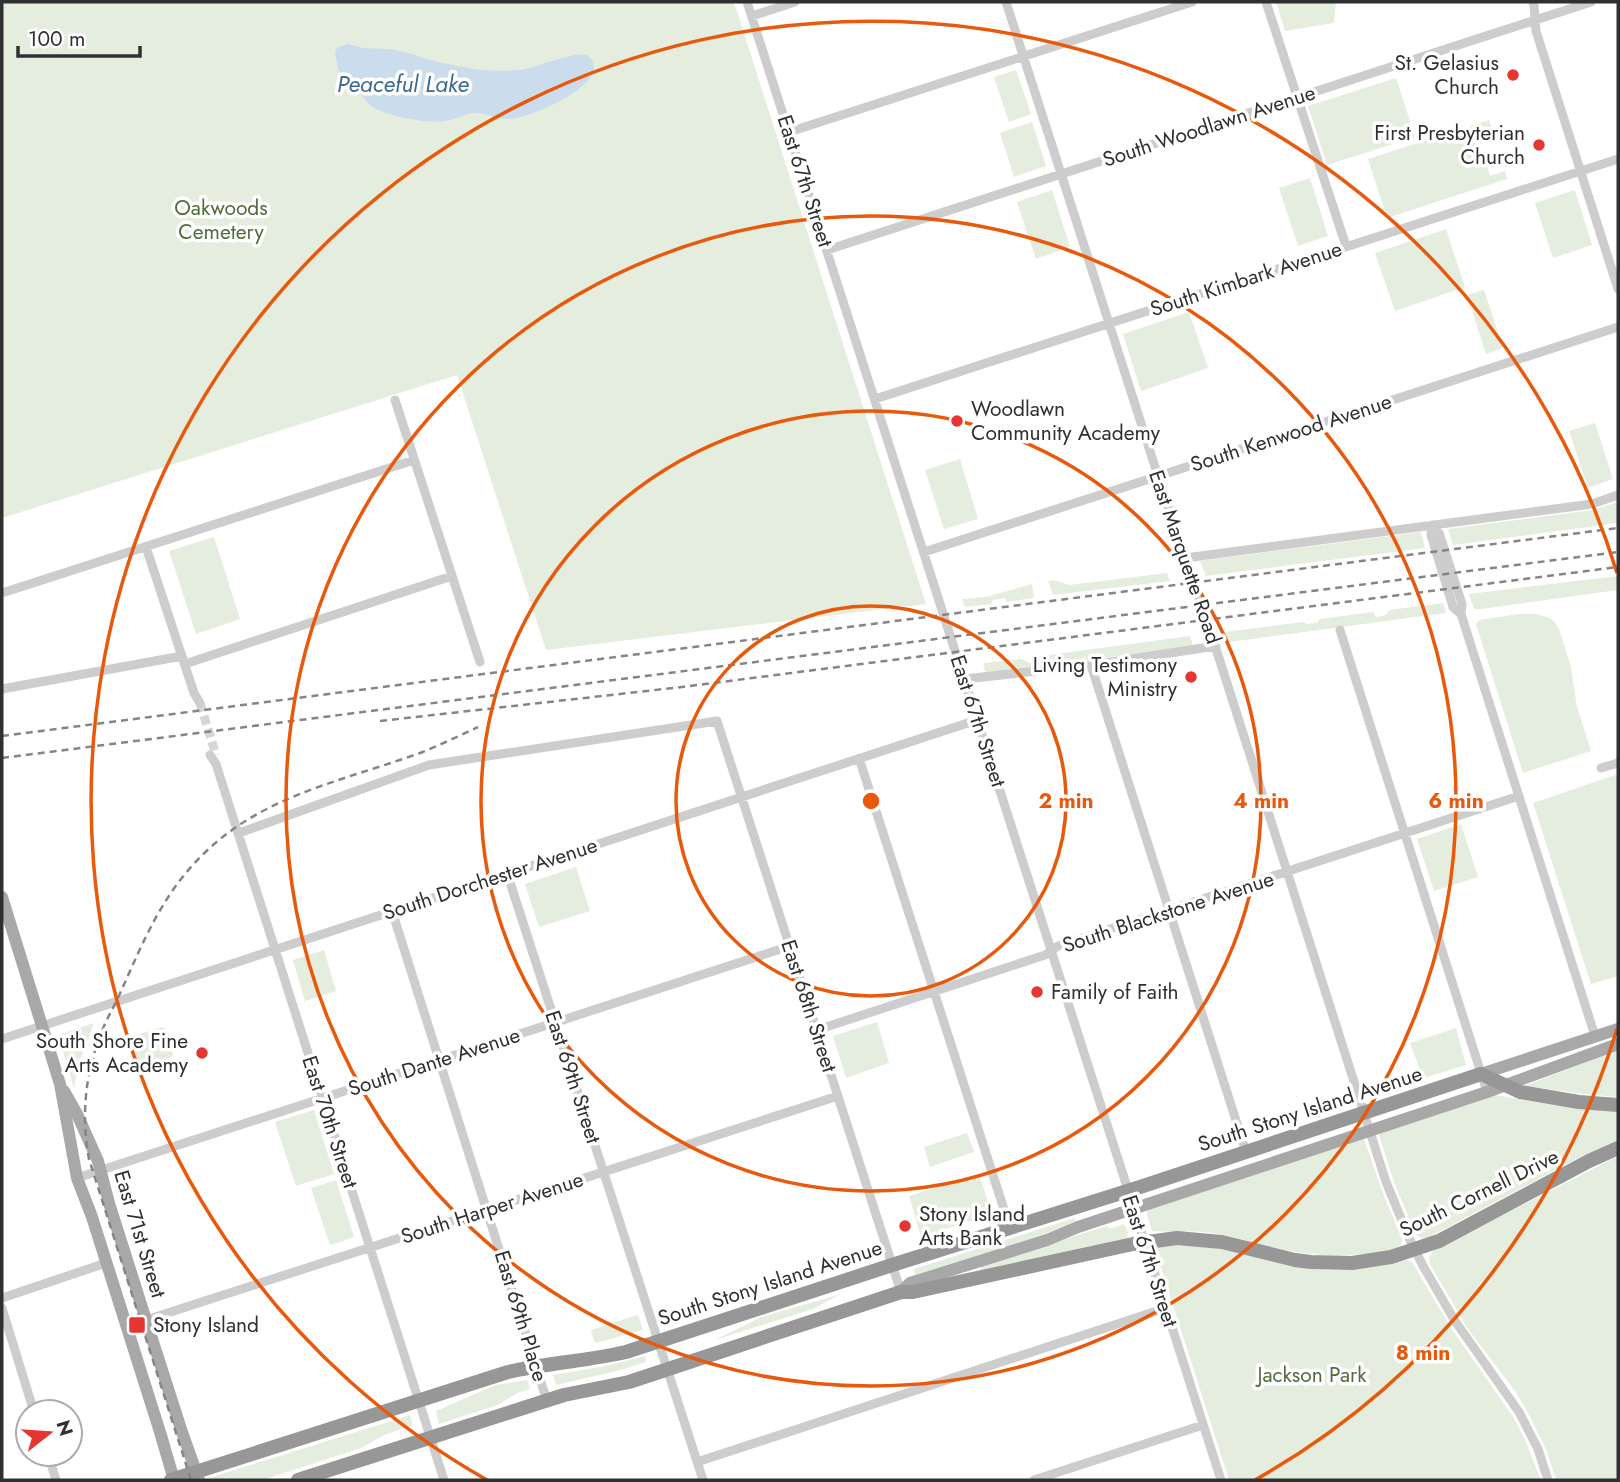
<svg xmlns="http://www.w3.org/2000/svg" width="1620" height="1482" font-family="Jost,sans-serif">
<rect width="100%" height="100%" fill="#fff"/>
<!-- green -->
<path fill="#e5edde" d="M2,2H734L926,604L546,650L457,375L2,518Z
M1276,2H1336L1334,23L1285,31Z
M1016,70L1031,114L1009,122L994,77Z
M1396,78L1415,137L1327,165L1308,106Z
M1489,120L1495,139L1480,144L1490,176L1505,171L1507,179L1387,218L1368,159Z
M1032,122L1046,166L1014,177L1000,133Z
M1310,178L1328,236L1298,246L1279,188Z
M1052,190L1070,247L1036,259L1017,202Z
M1575,190L1592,245L1553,258L1535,203Z
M1446,229L1465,287L1395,311L1375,253Z
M1484,290L1503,348L1486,354L1467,295Z
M1189,312L1208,368L1141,391L1123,334Z
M1595,423L1613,479L1588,488L1569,431Z
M960,459L978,519L944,529L925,470Z
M1618,502V523L1453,545L1448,529L1592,510Z
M1421,532L1425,548L1206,576L1200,561Z
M214,537L240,619L196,634L169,551Z
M1167,573L1170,581L1053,595L1048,581L1053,580L1069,585Z
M1618,576V590L1481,609H1474L1469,594Z
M1032,584L1034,598L1006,602L1005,598L992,600V604L965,607L962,599L986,597Z
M1443,603L1446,613L1229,642L1225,632L1303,622L1307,624L1317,623L1320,619L1373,612L1376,617L1386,615L1389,610Z
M1519,614H1535L1547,617L1553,620L1559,629L1571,667L1577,707L1591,751L1523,773L1476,624L1479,620Z
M1190,636L1193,646L989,673L985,671L983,663L1022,659L1029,663L1046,661L1049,655Z
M1618,774V976L1591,984L1533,803Z
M1461,824L1478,877L1434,891L1417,839Z
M576,867L590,911L539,927L525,884Z
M324,950L336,991L305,1001L293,960Z
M877,1022L889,1063L846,1078L833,1036Z
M94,1023L79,1063L74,1088L58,1035Z
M162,1027L165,1028L173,1055L172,1057L136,1069L132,1066L139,1034Z
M1456,1028L1466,1065L1423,1078L1410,1043Z
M1618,1050V1097L1584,1094L1524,1086Z
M1495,1095L1549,1104L1618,1110V1140L1582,1156L1431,1236C1424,1239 1420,1240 1415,1233L1394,1182L1379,1135L1381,1132Z
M314,1110L334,1174L296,1186L275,1122Z
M967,1133L974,1152L930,1167L924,1147Z
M1364,1139L1384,1196L1402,1239V1244C1394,1251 1382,1252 1372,1253C1344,1257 1318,1256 1291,1251C1264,1247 1238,1236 1211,1233C1192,1230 1171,1233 1152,1231L1147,1215V1211L1149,1209Z
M1618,1156V1480H1556L1546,1449L1526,1409L1515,1391L1468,1329L1430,1264L1429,1257L1433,1251Z
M979,1174L992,1214L921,1237L909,1196Z
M336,1180L354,1237L330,1245L311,1188Z
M1075,1218L1076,1221L1039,1236L915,1275L914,1269Z
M1124,1224L1128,1232L1127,1238L981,1270L980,1265L1107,1226L1109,1229Z
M1163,1245C1183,1245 1203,1246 1222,1249C1254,1254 1284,1266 1317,1269C1347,1272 1377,1266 1407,1260L1412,1262L1451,1328L1514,1418L1525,1440L1541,1480H1229L1156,1252L1159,1247Z
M841,1294L813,1309L715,1340L761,1317Z
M638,1315L643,1330L596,1343L594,1341L591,1330Z
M645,1356L646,1362L617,1371L556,1385L553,1375L605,1366Z
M527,1380L530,1389L517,1393L498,1405L439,1424L436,1411L496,1385Z
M410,1415L413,1425L384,1435L361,1448L263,1480H209V1478Z"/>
<!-- water -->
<path fill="#cbdcec" d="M348,44C353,45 358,47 363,48C376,49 386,48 400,51C410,53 420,57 430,60C458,67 490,73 519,70C535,68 574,51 586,55C591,57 594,63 594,68C594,90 530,117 512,119C499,120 488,113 476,113C465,113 456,120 445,121C428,124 382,116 369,104L338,69L335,52L338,47Z"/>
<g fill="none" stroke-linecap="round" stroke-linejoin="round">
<!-- minor-tunnel -->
<path stroke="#d6d6d6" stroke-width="9" stroke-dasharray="9 4.5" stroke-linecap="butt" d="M200,703L216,755"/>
<!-- minor -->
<path stroke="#cdcdcd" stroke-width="9" d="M747,2L1221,1480
M1006,2L1158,476L1219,658L1386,1182L1410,1240L1423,1266L1455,1321L1519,1412L1538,1449L1548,1480
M1266,2L1346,246
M1533,2L1534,6L1536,31L1618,289
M752,16L795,2
M789,132L1192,2
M827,250L1591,2
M875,399L1618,159
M395,400L480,662
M1432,525L1439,533L1462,604L1461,614L1595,1036
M1432,525L1431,535L1453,607L1461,614
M146,547L194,693L200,703
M924,552L1618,327
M1185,558L1592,504L1618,495
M2,593L414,460
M1340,630L1487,1092
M185,664L452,576
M1091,665L1246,1152
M965,679L1091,665L1216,646
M2,689L182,656
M210,755L216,764L444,1480
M859,758L1010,1228
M1601,768L1618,763
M239,833L429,765L717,721L901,1292
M507,873L703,1480
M392,911L547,1401
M817,1030L1045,955L1058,946L1519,796
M2,1039L977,720
M77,1178L790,946
M2,1298L106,1263
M2,1308L34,1412
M146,1320L838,1096
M48,1454L56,1480
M697,1462L1166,1308
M1034,1480L1203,1425"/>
<!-- major -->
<path stroke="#a8a8a8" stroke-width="12" d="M2,897L60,1084L77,1178L92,1217L160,1432L174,1480
M1481,1074L1618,1029
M64,1091L77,1114L98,1161L109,1203L146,1320L182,1432L199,1480
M901,1292L910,1283L1047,1240L1078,1227L1487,1092L1618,1044"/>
<!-- highway -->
<path stroke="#979797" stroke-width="14" d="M171,1480L508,1372C547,1363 587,1361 626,1352L892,1265L1140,1187L1481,1074L1520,1092L1579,1102L1618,1105
M298,1480L564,1395L629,1382L901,1292H913L1133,1244L1177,1238L1222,1242L1295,1260L1311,1262L1352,1263L1391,1257L1439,1241L1589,1161L1618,1148"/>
<!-- rail -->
<path stroke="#858585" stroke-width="2.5" stroke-dasharray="7 5" stroke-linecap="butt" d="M380,721L682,687L1618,567
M2,736L1618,528
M2,758L1618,552
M191,1480L89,1159C81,1116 85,1074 101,1034C105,1022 111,1012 117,1000C135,961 151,919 178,883C241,799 328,786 420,753C440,745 459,736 478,727"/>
</g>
<!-- distance rings -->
<g fill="none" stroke="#e8590c" stroke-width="3.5">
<circle cx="871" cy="801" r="195"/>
<circle cx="871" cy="801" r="390"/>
<circle cx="871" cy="801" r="585"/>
<path d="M1617 1029A780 780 0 0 1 1255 1480M487 1480A780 780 0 1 1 1617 573"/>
</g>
<!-- markers -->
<g fill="#e53634" stroke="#fff" stroke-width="2.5">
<circle cx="1513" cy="75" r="7"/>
<circle cx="1539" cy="145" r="7"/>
<circle cx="957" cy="421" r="7"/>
<circle cx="1191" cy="677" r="7"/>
<circle cx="1037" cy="992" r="7"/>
<circle cx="202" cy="1053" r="7"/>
<circle cx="905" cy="1226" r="7"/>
<rect x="128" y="1316" width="18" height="18" rx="3.5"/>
</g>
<g text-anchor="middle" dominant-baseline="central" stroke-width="7" stroke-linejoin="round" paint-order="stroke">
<!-- poi labels -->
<g font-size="21" fill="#303030" stroke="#fff" text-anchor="end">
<text x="1499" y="63">St. Gelasius<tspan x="1499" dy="24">Church</tspan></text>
<text x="1525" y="133">First Presbyterian<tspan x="1525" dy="24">Church</tspan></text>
<text x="971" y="409" text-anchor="start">Woodlawn<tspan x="971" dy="24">Community Academy</tspan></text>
<text x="1177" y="665">Living Testimony<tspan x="1177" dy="24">Ministry</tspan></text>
<text x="1051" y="992" text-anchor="start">Family of Faith</text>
<text x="188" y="1041">South Shore Fine<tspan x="188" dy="24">Arts Academy</tspan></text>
<text x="919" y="1214" text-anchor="start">Stony Island<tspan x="919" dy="24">Arts Bank</tspan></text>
<text x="153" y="1325" text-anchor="start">Stony Island</text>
</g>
<!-- street labels -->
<g font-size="21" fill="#303030" stroke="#fff">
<text transform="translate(1209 126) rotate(-18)">South Woodlawn Avenue</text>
<text transform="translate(805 181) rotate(72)">East 67th Street</text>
<text transform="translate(1246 279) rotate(-18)">South Kimbark Avenue</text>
<text transform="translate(1291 433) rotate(-18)">South Kenwood Avenue</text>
<text transform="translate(1185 557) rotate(71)">East Marquette Road</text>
<text transform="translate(978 721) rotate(72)">East 67th Street</text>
<text transform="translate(490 879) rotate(-18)">South Dorchester Avenue</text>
<text transform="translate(1168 912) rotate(-18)">South Blackstone Avenue</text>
<text transform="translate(809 1006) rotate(72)">East 68th Street</text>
<text transform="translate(434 1062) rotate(-18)">South Dante Avenue</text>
<text transform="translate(573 1077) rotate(72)">East 69th Street</text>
<text transform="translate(1310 1109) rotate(-18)">South Stony Island Avenue</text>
<text transform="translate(330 1122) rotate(72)">East 70th Street</text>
<text transform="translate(1479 1193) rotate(-26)">South Cornell Drive</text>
<text transform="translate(492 1208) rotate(-18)">South Harper Avenue</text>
<text transform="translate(140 1234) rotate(73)">East 71st Street</text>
<text transform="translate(1150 1261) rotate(72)">East 67th Street</text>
<text transform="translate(770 1283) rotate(-18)">South Stony Island Avenue</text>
<text transform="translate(521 1316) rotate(73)">East 69th Place</text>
</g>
<!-- park labels -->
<g font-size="21" fill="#4f6c3d" stroke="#fff">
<text x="221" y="208">Oakwoods<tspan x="221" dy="24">Cemetery</tspan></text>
<text x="1312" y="1375">Jackson Park</text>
</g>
<!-- water labels -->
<g font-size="23" font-style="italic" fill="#3d6a93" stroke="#fff">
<text x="403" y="84">Peaceful Lake</text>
</g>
</g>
<circle cx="871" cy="801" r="10" fill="#e8590c" stroke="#fff" stroke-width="3.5"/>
<g font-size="21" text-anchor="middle" font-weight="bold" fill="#e8590c" stroke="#fff" stroke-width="7" stroke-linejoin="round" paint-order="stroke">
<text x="1066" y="808">2 min</text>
<text x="1261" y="808">4 min</text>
<text x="1456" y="808">6 min</text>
<text x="1423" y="1360">8 min</text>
</g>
<!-- border -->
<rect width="1620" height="1482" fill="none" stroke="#303030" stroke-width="7"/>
<!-- north arrow -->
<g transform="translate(49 1433) rotate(73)"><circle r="33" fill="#ffffff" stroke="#acacac" stroke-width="2"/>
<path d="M0-5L12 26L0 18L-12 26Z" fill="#e53634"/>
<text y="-10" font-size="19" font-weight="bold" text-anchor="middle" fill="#303030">N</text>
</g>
<!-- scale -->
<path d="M18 46v10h122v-10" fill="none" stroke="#303030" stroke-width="3.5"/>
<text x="28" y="46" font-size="21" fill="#303030" stroke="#ffffff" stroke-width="5" paint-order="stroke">100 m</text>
</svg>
